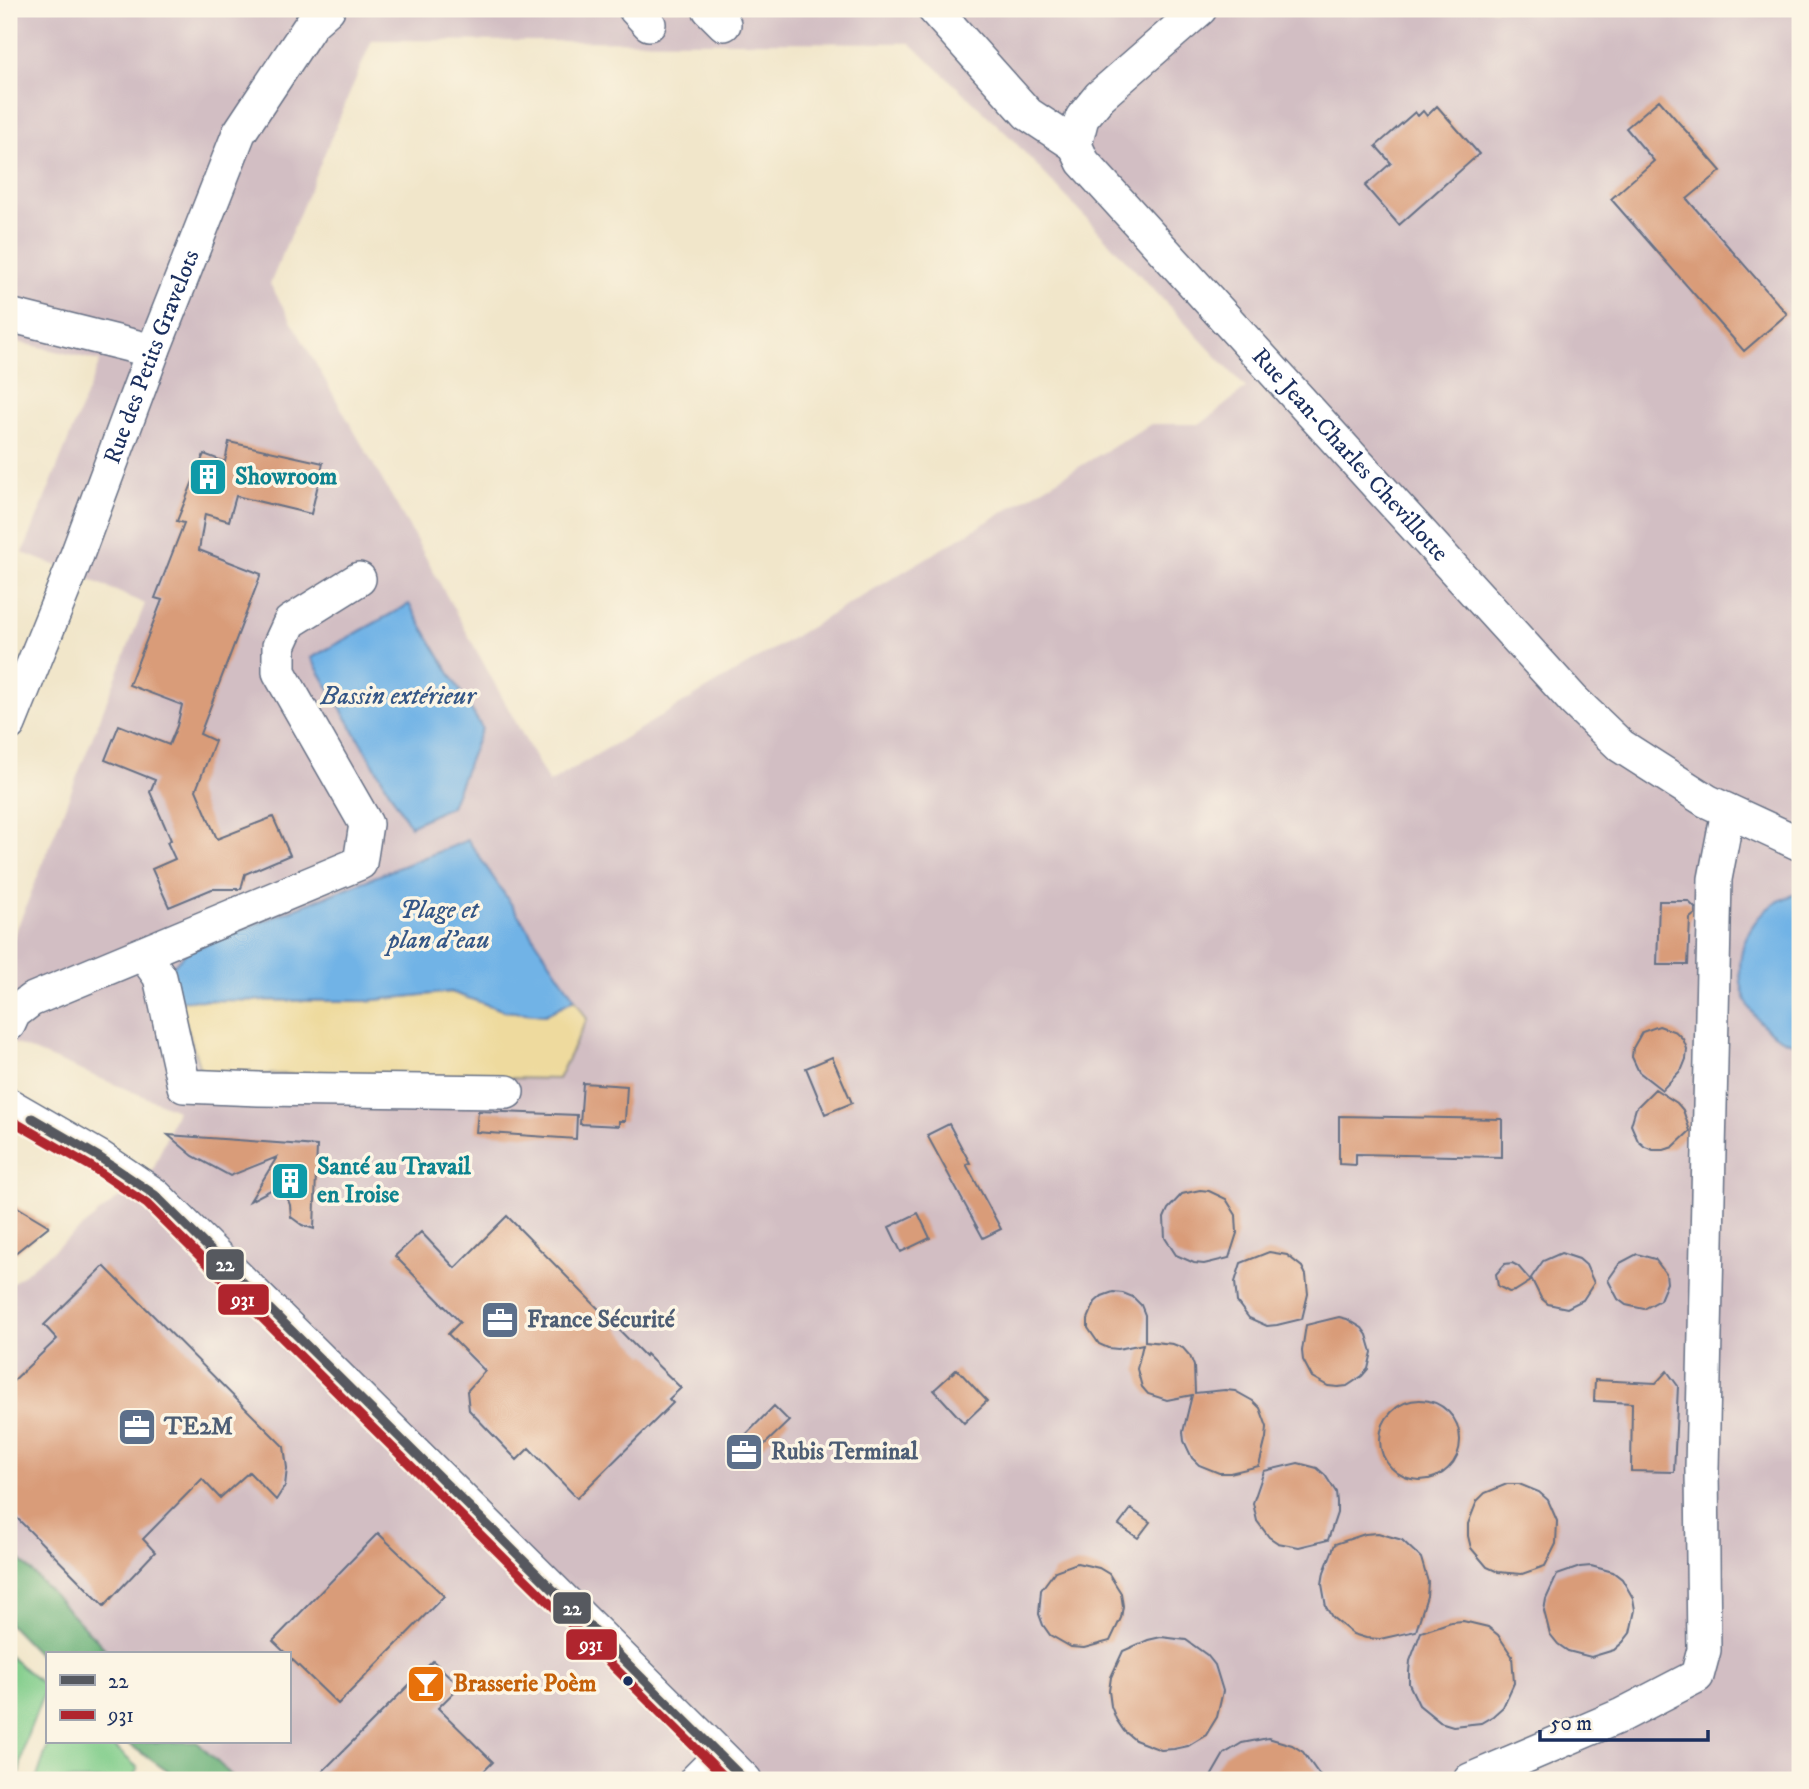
<svg xmlns="http://www.w3.org/2000/svg" width="1809" height="1789" font-family="'IM FELL DW Pica',serif">
<rect width="100%" height="100%" fill="#fcf5e5"/>
<filter id="ink" filterUnits="userSpaceOnUse"><feTurbulence type="fractalNoise" baseFrequency=".0143" numOctaves="2"/><feDisplacementMap in="SourceGraphic" scale="14" xChannelSelector="R" yChannelSelector="G"/><feConvolveMatrix kernelMatrix="1 2 1 2 8 2 1 2 1" color-interpolation-filters="sRGB"/></filter>
<filter id="wash" filterUnits="userSpaceOnUse"><feTurbulence type="fractalNoise" baseFrequency=".00686" numOctaves="4" result="noise"/><feDisplacementMap in="SourceGraphic" scale="28" xChannelSelector="R" yChannelSelector="G"/><feGaussianBlur stdDeviation="1.57" result="paint"/><feColorMatrix in="noise" values="0 0 0 0 0 0 0 0 0 0 0 0 0 0 0 0 0 1.4 0 .05"/><feComposite in="paint" operator="in"/></filter>
<g filter="url(#wash)">
<rect width="100%" height="100%" fill="#f1e6ca"/>
<!-- industrial -->
<path fill="#d2bec3" fill-rule="evenodd" d="M9,9H1800V1780H231L193,1742H289V1654H109L9,1548V1286L153,1170L177,1110L9,1041V949L145,604L71,571L23,553L100,361L9,340ZM372,40L910,43L1008,135L1246,388L1201,424H1151L549,783L408,525L270,284Z"/>
<!-- green -->
<path fill="#81cd8b" stroke="#4e7e74" stroke-width="2" d="M9,1656L46,1687L25,1742L18,1780H9Z
M49,1742H109L138,1768L132,1780H36Z"/>
<!-- forest -->
<path fill="#68b077" stroke="#42706a" stroke-width="2" d="M9,1548L110,1654H47V1663L9,1624Z
M126,1742H197L236,1780H173L174,1776Z"/>
<!-- sand -->
<path fill="#eeda9e" stroke="#84847e" stroke-width="2" d="M451,992L505,1011L545,1015L575,999L587,1019L558,1079L201,1073L179,1000L366,1001Z"/>
<!-- water -->
<path fill="#71b3e6" stroke="#4671a2" stroke-width="2" d="M409,604L482,728L451,806L410,826L311,658Z
M468,840L575,999L545,1015L505,1011L451,992L366,1001L179,1000L169,969L188,951Z
M1800,893V1045C1720,1026 1720,912 1800,893Z"/>
<g id="blocks">
<!-- building -->
<path fill="#d99c79" d="M1659,100L1721,171L1687,199L1787,314L1744,351L1611,199L1654,161L1626,128Z
M1437,106L1479,154L1399,225L1365,186L1391,163L1376,146L1415,112L1418,116L1423,111L1427,116Z
M229,442L323,463L311,514L236,496L229,521L205,514L199,550L261,574L200,734L215,741L196,790L217,839L273,817L290,855L245,874L241,889H212L169,907L152,869L175,859L167,842L171,840L150,792L155,780L105,760L119,725L169,745L177,726L182,705L129,685L162,600L155,598L184,523L177,521L204,454L225,462Z
M1659,901H1688L1695,908V914L1690,918L1688,965H1657Z
M1659,1026L1676,1032L1683,1039L1687,1049L1686,1059L1682,1069L1662,1090L1639,1072L1632,1057L1633,1048L1642,1032Z
M832,1057L852,1103L825,1114L806,1068Z
M583,1083L627,1086L625,1121H619V1126L580,1124Z
M1655,1089L1677,1103L1683,1110L1690,1131L1673,1147L1664,1150H1653L1645,1147L1638,1141L1631,1125L1636,1108Z
M478,1111L577,1115L576,1139L476,1132Z
M1339,1116L1502,1119V1157L1356,1154V1165L1339,1164Z
M949,1124L970,1163L966,1164L1001,1229L983,1238L927,1135Z
M168,1135L317,1146L314,1229L302,1225L291,1217L290,1205L282,1184L250,1201L277,1157L230,1176L193,1156Z
M1200,1190L1209,1191L1226,1199L1236,1215L1237,1233L1229,1258L1204,1264L1194,1263L1176,1255L1165,1238L1164,1218L1168,1209L1182,1194Z
M9,1202L49,1226L9,1258Z
M918,1213L930,1238L901,1252L889,1227Z
M507,1216L645,1356L646,1354L681,1388L669,1399L673,1403L577,1498L529,1448L517,1460L469,1410L467,1391L485,1371L448,1334L460,1322L395,1256L421,1232L455,1268Z
M1269,1252L1287,1255L1302,1267L1306,1275L1308,1294L1302,1319L1277,1325L1267,1326L1249,1318L1237,1302L1235,1282L1241,1263Z
M1561,1253L1579,1259L1586,1265L1594,1283L1583,1300L1567,1308L1548,1304L1541,1298L1531,1278L1543,1261Z
M1637,1254L1655,1259L1666,1274L1667,1283L1660,1300L1644,1309L1626,1305L1618,1299L1608,1280L1620,1263Z
M1512,1263L1518,1266L1531,1281L1515,1291L1509,1292L1498,1286L1496,1274L1505,1264Z
M104,1266L284,1447L287,1468L285,1486L276,1500L249,1472L220,1498L202,1479L143,1539L155,1552L104,1606L9,1510V1385L57,1339L44,1325Z
M1113,1292L1123,1293L1133,1297L1141,1305L1145,1315V1341L1173,1344L1183,1348L1190,1356L1194,1366L1195,1393L1225,1390L1235,1391L1253,1401L1260,1408L1267,1427L1266,1438L1259,1466L1230,1473H1219L1199,1465L1192,1458L1184,1441L1183,1432L1192,1395L1167,1400L1148,1394L1142,1387L1137,1369L1143,1344L1118,1349L1108,1348L1099,1344L1088,1328V1319L1095,1302L1102,1296Z
M1339,1317L1347,1319L1362,1328L1367,1335L1372,1352L1368,1369L1362,1376L1347,1386L1338,1387L1328,1386L1312,1377L1303,1360L1302,1351L1306,1325Z
M957,1369L987,1401L964,1423L934,1390Z
M1667,1371L1678,1386L1674,1472L1631,1471L1632,1403L1594,1401L1595,1380L1656,1383Z
M1380 1440a40 40 0 1 1 80 0a40 40 0 1 1-80 0Z
M774,1406L789,1421L741,1467L728,1453Z
M1298,1463L1317,1468L1325,1475L1336,1492L1337,1502V1513L1328,1540L1299,1547L1278,1543L1269,1537L1257,1521L1253,1503L1264,1471Z
M1507,1484H1519L1539,1492L1548,1500L1557,1521L1556,1544L1545,1566L1522,1574L1498,1572L1487,1567L1471,1548L1468,1536V1524L1477,1501L1485,1493Z
M1131,1509L1150,1522L1138,1538L1119,1525Z
M378,1533L444,1596L338,1704L273,1641Z
M1378,1533L1402,1540L1421,1558L1428,1582L1427,1596L1416,1631L1380,1639L1366,1638L1353,1634L1332,1617L1326,1607L1322,1584L1324,1572L1335,1544L1365,1534Z
M1077,1563L1099,1568L1109,1574L1121,1593L1123,1606L1121,1618L1110,1641L1084,1648L1071,1647L1050,1635L1043,1625L1039,1614L1041,1590L1055,1571Z
M1591,1566L1613,1572L1622,1579L1633,1598L1635,1610L1630,1633L1623,1642L1614,1650L1591,1657L1568,1651L1558,1644L1550,1634L1544,1611L1546,1599L1557,1575L1580,1567Z
M1463,1621L1488,1627L1498,1635L1512,1656L1514,1683L1503,1707L1493,1716L1481,1723L1453,1726L1440,1722L1419,1705L1409,1684V1672L1410,1661L1421,1632L1451,1622Z
M1161,1637L1186,1640L1207,1655L1215,1665L1223,1691L1217,1717L1206,1735L1188,1746L1174,1749L1161,1750L1135,1740L1124,1731L1116,1719L1111,1706L1109,1691L1111,1677L1123,1651L1148,1640Z
M433,1661L460,1686L438,1708L493,1762L475,1780H314Z
M1268,1738L1292,1745L1303,1752L1323,1780H1209L1224,1754L1242,1743Z"/>
</g>
</g>
<g filter="url(#ink)">
<use href="#blocks" fill-opacity="0" stroke="#666f84" stroke-width="2"/>
<g fill="none" stroke-linecap="round" stroke-linejoin="round">
<!-- minor casing -->
<g stroke="#666f84" stroke-width="36">
<g id="minor">
<path d="M635,9L649,24"/>
<path d="M709,9L724,24"/>
<path d="M934,9L1028,114L1075,145"/>
<path id="s1" d="M1200,9L1100,96L1082,118L1075,145L1083,162L1574,701L1621,746L1707,801L1800,844"/>
<path d="M9,315L153,351"/>
<path id="s2" d="M9,724L71,571L153,351L239,133L312,23L328,9"/>
<path d="M144,955L160,977L184,1086L259,1089L507,1092"/>
<path d="M9,1024L14,1013L31,1000L360,863L366,824L279,672V646L290,622L359,579"/>
<path d="M9,1105L99,1157L155,1195L745,1780"/>
<path d="M696,1780L720,1756"/>
<path d="M1470,1780L1622,1715L1697,1676L1704,1650L1702,1469L1715,879L1728,811"/>
</g>
</g>
<!-- minor -->
<use href="#minor" stroke="#fff" stroke-width="33"/>
<!-- bus-1 casing -->
<g stroke="#fcf5e5" stroke-width="14">
<path id="bus-1" d="M32,1118L99,1157L155,1195L745,1780"/>
</g>
<!-- bus-2 casing -->
<g stroke="#fcf5e5" stroke-width="14">
<path id="bus-2" d="M9,1119L92,1167L147,1204L728,1780"/>
</g>
<!-- bus-1 -->
<use href="#bus-1" stroke="#56595f" stroke-width="9"/>
<!-- bus-2 -->
<use href="#bus-2" stroke="#b0252e" stroke-width="9"/>
</g>
</g>
<!-- icons -->
<defs>
<g id="building-square" transform="scale(2.0125)"><rect x="-9" y="-9" width="18" height="18" rx="4" fill="#0f9aa8" stroke="#fcf5e5"/><path d="M-4-6H4V6H1V3H-1V6H-4ZM-2.5-4.3h1.7v1.8h-1.7ZM.8-4.3h1.7v1.8H.8ZM-2.5-1h1.7V.8h-1.7ZM.8-1h1.7V.8H.8Z" fill="#fff"/></g>
<g id="office-square" transform="scale(2.0125)"><rect x="-9" y="-9" width="18" height="18" rx="4" fill="#5c6f8a" stroke="#fcf5e5"/><path d="M-6-3h4V-5.5h4V-3h4V5H-6ZM-1-4.5V-3h2v-1.5ZM-6 0V1H6V0Z" fill="#fff"/></g>
<g id="bar-square" transform="scale(2.0125)"><rect x="-9" y="-9" width="18" height="18" rx="4" fill="#e8710a" stroke="#fcf5e5"/><path d="M-6-5H6L.8 .8V4.5H3.5V6h-7V4.5H-.8V.8Z" fill="#fff"/></g>
</defs>
<g fill-rule="evenodd">
<use href="#building-square" x="208" y="477"/>
<use href="#building-square" x="290" y="1181"/>
<use href="#office-square" x="500" y="1320"/>
<use href="#office-square" x="137" y="1427"/>
<use href="#office-square" x="744" y="1452"/>
<use href="#bar-square" x="426" y="1684"/>
</g>
<!-- markers -->
<circle fill="#1b2f5e" stroke="#fcf5e5" stroke-width="2.5" cx="628" cy="1681" r="6"/>
<g text-anchor="middle" dominant-baseline="central" stroke-width="7" stroke-linejoin="round" paint-order="stroke">
<!-- street labels -->
<g font-size="24" fill="#1b2f5e" stroke="#fcf5e5">
<text stroke="none"><textPath href="#s2" startOffset="394">Rue des Petits Gravelots</textPath></text>
<text stroke="none"><textPath href="#s1" startOffset="604">Rue Jean-Charles Chevillotte</textPath></text>
</g>
<!-- culture labels -->
<g font-size="24" font-weight="bold" fill="#0d838f" stroke="#fcf5e5" text-anchor="start">
<text x="235" y="477">Showroom</text>
<text x="317" y="1167">Santé au Travail<tspan x="317" dy="28">en Iroise</tspan></text>
</g>
<!-- service labels -->
<g font-size="24" font-weight="bold" fill="#4e5e75" stroke="#fcf5e5" text-anchor="start">
<text x="527" y="1320">France Sécurité</text>
<text x="164" y="1427">TE2M</text>
<text x="771" y="1452">Rubis Terminal</text>
</g>
<!-- food labels -->
<g font-size="24" font-weight="bold" fill="#c56008" stroke="#fcf5e5" text-anchor="start">
<text x="453" y="1684">Brasserie Poèm</text>
</g>
<!-- water labels -->
<g font-size="26" font-style="italic" fill="#355787" stroke="#fcf5e5">
<text x="398" y="696">Bassin extérieur</text>
<text x="439" y="910">Plage et<tspan x="439" dy="30">plan d'eau</tspan></text>
</g>
</g>
<g stroke="#fcf5e5" stroke-width="2.5">
<rect x="205" y="1248" width="40" height="33" rx="7" fill="#56595f"/>
<rect x="217" y="1283" width="53" height="33" rx="7" fill="#b0252e"/>
<rect x="552" y="1591" width="40" height="34" rx="7" fill="#56595f"/>
<rect x="565" y="1628" width="53" height="33" rx="7" fill="#b0252e"/>
</g>
<g font-size="19" text-anchor="middle" font-weight="bold" fill="#fff">
<text x="225" y="1271">22</text>
<text x="243" y="1306">931</text>
<text x="572" y="1615">22</text>
<text x="591" y="1651">931</text>
</g>
<!-- margin -->
<rect width="1809" height="1789" fill="none" stroke="#fcf5e5" stroke-width="35"/>
<!-- legend -->
<rect x="46" y="1652" width="245" height="91" fill="#fcf5e5" stroke="#a2a6af" stroke-width="2"/>
<rect x="60" y="1675" width="35" height="10" fill="#56595f" stroke="#a2a6af" stroke-width="2"/>
<text x="108" y="1688" font-size="21" fill="#1b2f5e">22</text>
<rect x="60" y="1710" width="35" height="10" fill="#b0252e" stroke="#a2a6af" stroke-width="2"/>
<text x="108" y="1722" font-size="21" fill="#1b2f5e">931</text>
<!-- scale -->
<path d="M1540 1730v10h168v-10" fill="none" stroke="#1b2f5e" stroke-width="3.5"/>
<text x="1550" y="1730" font-size="21" fill="#1b2f5e" stroke="#fcf5e5" stroke-width="5" paint-order="stroke">50 m</text>
</svg>
